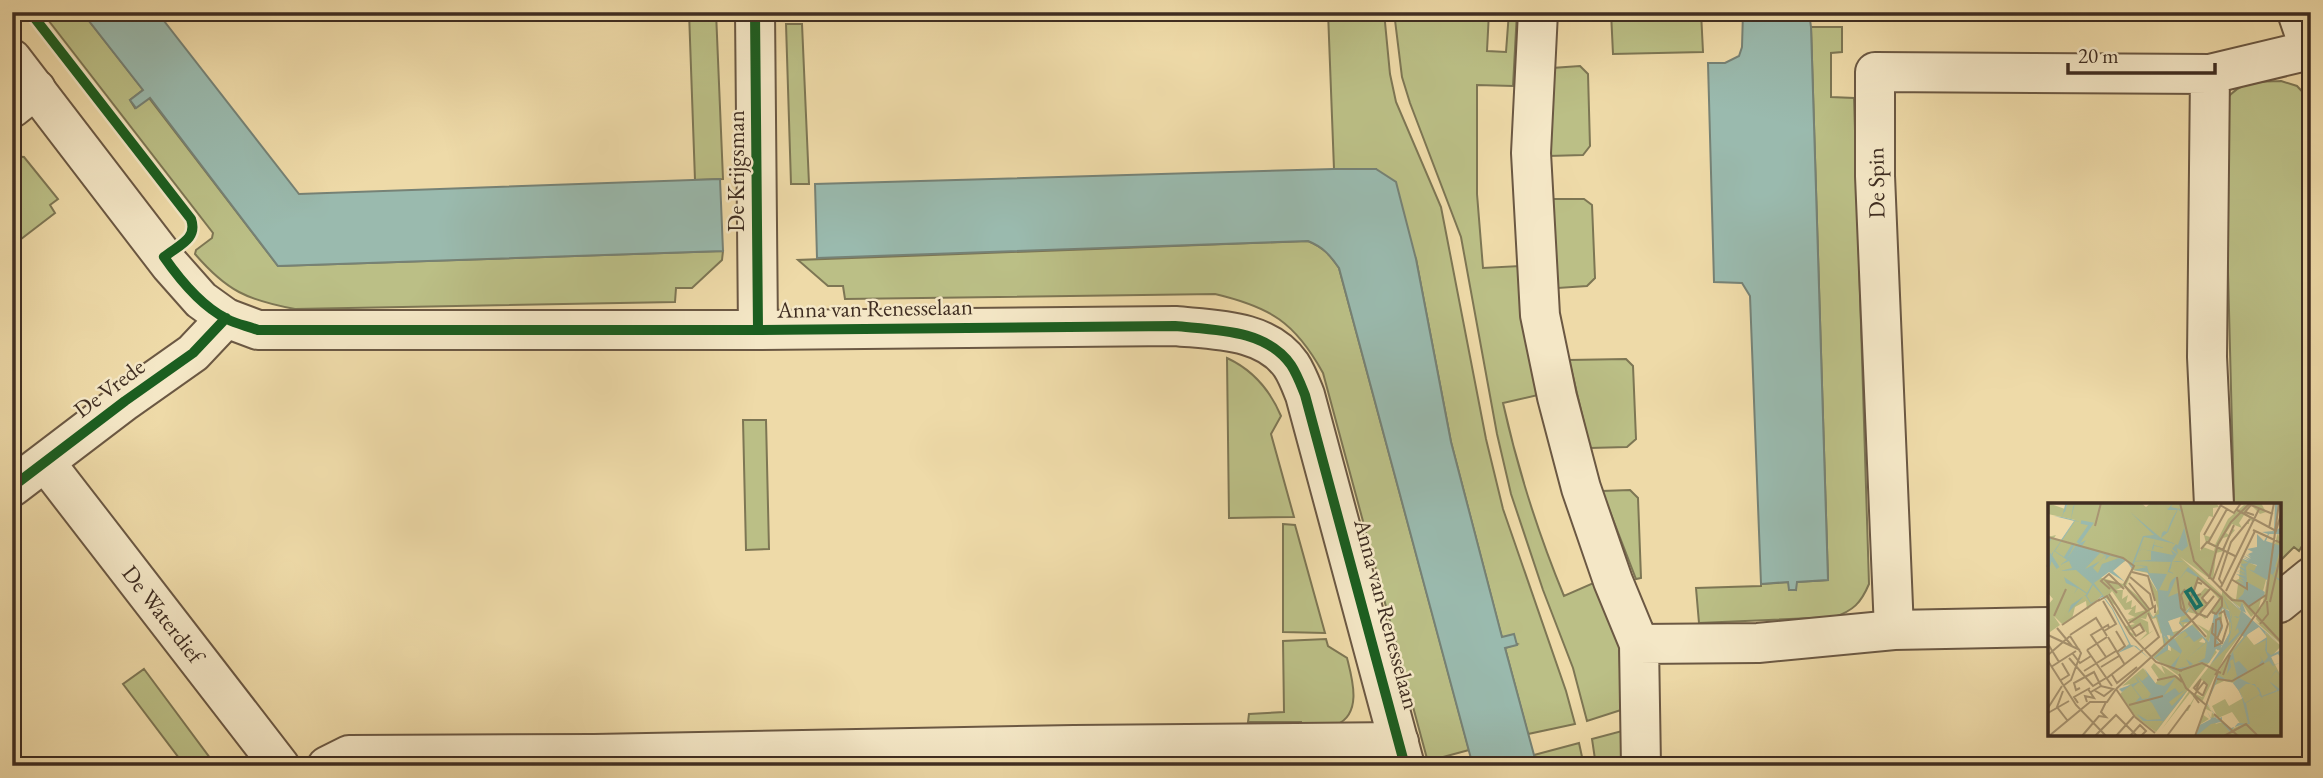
<svg xmlns="http://www.w3.org/2000/svg" width="2323" height="778" font-family="'EB Garamond',serif">
<rect width="100%" height="100%" fill="#eedaa8"/>
<filter id="stains"><feTurbulence type="fractalNoise" baseFrequency=".00286" numOctaves="4"/><feColorMatrix values="0 0 0 0 .2 0 0 0 0 .09 0 0 0 0 .02 0 0 0 .5 -.17"/></filter>
<radialGradient id="worn" r=".72"><stop offset=".6" stop-color="#630" stop-opacity="0"/><stop offset="1" stop-color="#630" stop-opacity=".3"/></radialGradient>
<!-- green -->
<path fill="#bbbf86" stroke="#7d7654" stroke-width="2" d="M42,12H82L143,90L130,100L135,108L149,98L278,266L723,251L722,260L692,288H676L675,302L295,309C247,300 227,291 195,254L196,250L212,238L213,233Z
M689,12H716L723,179L695,180Z
M1328,12H1384L1390,74L1396,102L1441,207L1486,439L1503,509L1566,691L1575,724L1528,734L1505,648L1517,644L1502,638L1451,442L1416,259L1376,169H1334Z
M1394,12H1489L1487,51L1506,52L1509,12H1517L1513,86L1477,85V194L1483,268L1520,266L1538,395L1503,403C1518,470 1538,533 1564,596L1598,581L1619,629L1621,710L1587,721L1573,668L1543,590L1511,494L1497,434L1461,237L1410,103L1402,77Z
M1611,12H1701L1703,52L1613,54Z
M786,24H802L809,184H791Z
M1811,27H1842V52L1831,53V97L1854,98L1869,584C1861,603 1853,611 1834,617L1699,623L1696,588L1761,586V584L1789,582L1796,589V582L1828,580Z
M1580,66L1588,74L1590,146L1583,155L1549,156L1552,68Z
M2281,81L2297,86L2311,101V531L2299,551L2294,547L2279,562V505H2234L2226,194L2227,99C2241,80 2259,82 2281,81Z
M12,156L24,157L58,199L50,205L55,213L12,246Z
M1551,199H1584L1592,205L1595,278L1587,286L1558,288Z
M1308,241C1323,247 1330,255 1339,268L1469,750L1432,760L1433,766H1429L1323,373C1295,322 1270,307 1215,294L845,299L843,286H828L798,260Z
M1227,358C1253,370 1270,390 1281,416L1271,434L1294,517L1229,518Z
M1626,359L1633,366L1636,439L1627,447L1590,448L1569,360Z
M743,420H766L769,549L746,550Z
M1630,490L1638,498L1641,578L1636,579L1602,491Z
M1283,524L1295,525L1325,633L1283,632Z
M1326,639L1328,646L1347,658C1352,678 1363,714 1336,725C1326,729 1312,728 1302,730L1301,722H1248L1249,714L1284,712L1283,641Z
M144,669L216,766H185L123,684Z
M1622,731L1623,766H1596L1592,739Z
M1579,743L1584,766H1537L1534,755Z"/>
<!-- water -->
<path fill="#9abaae" stroke="#768276" stroke-width="2" d="M82,12H157L299,194L720,179L723,251L278,266L150,98L136,108L130,100L143,90Z
M1743,12H1809L1811,27L1828,580L1797,582L1796,590H1789L1788,582L1761,584L1750,296L1742,283L1714,282L1708,63H1725L1739,56L1742,47Z
M1334,169H1376L1396,182L1416,259L1451,442L1502,637L1514,634L1517,645L1505,648L1537,766H1473L1339,268C1330,255 1323,247 1308,241L817,258L815,184Z"/>
<g fill="none" stroke-linecap="round" stroke-linejoin="round">
<!-- minor casing -->
<g stroke="#6b5843" stroke-width="42">
<path id="minor" d="M755,12L758,330
M1538,12L1531,153L1540,315L1557,397L1581,488L1613,581L1639,644L1641,766
M2297,12L2311,53
M2210,74L2207,357L2214,505
M12,108L36,89
M45,462L280,766
M12,487L125,401L193,353L226,318
M2279,603L2311,577
M1894,630L1875,176V72L2210,74L2310,50
M1639,644L1758,643L1894,630L2050,627
M327,766L349,755L594,754L1074,745L1399,742"/>
</g>
<!-- tertiary casing -->
<g stroke="#6b5843" stroke-width="42">
<path id="tertiary" d="M12,59L170,265L201,300L226,318L258,330H758L1175,326C1215,330 1266,329 1291,365C1297,374 1301,385 1305,395L1405,766"/>
</g>
<!-- minor -->
<use href="#minor" stroke="#f4e7c6" stroke-width="38"/>
<!-- tertiary -->
<use href="#tertiary" stroke="#f4e7c6" stroke-width="38"/>
<!-- cycleway casing -->
<g stroke="#f4e7c6" stroke-width="15">
<path id="cycleway" d="M30,12L191,219C198,239 179,245 164,257C180,280 201,306 227,319C236,324 248,326 258,330H758L1175,326C1215,330 1266,329 1291,365C1297,374 1301,385 1305,395L1405,766
M755,12L758,330
M12,487L125,401L193,353L226,318"/>
</g>
<!-- cycleway -->
<use href="#cycleway" stroke="#1b5e20" stroke-width="10"/>
</g>
<g text-anchor="middle" dominant-baseline="central" stroke-width="5" stroke-linejoin="round" paint-order="stroke">
<!-- street labels -->
<g font-size="23" fill="#3f2d21" stroke="#f4e7c6">
<text transform="translate(736 171) rotate(-90)">De Krijgsman</text>
<text transform="translate(1876 183) rotate(-91)">De Spin</text>
<text transform="translate(875 308) rotate(-1)">Anna van Renesselaan</text>
<text transform="translate(109 388) rotate(-37)">De Vrede</text>
<text transform="translate(163 614) rotate(52)">De Waterdief</text>
<text transform="translate(1387 614) rotate(75)">Anna van Renesselaan</text>
</g>
</g>
<!-- overview -->
<g transform="translate(2048 503)">
<rect width="233" height="233" fill="#eedaa8"/>
<path d="M0,0L17,6L19,2L10,0H93L98,4L103,0H168L171,4L165,5V14L161,13L152,30V48L155,44L166,48L167,44L158,40L156,32L162,34L166,28L160,39L167,42L180,16L196,2L213,0L218,9L212,11L203,2L194,11H199L207,19L202,17L201,18V21H199L202,15L196,12L191,20L194,25L184,21L178,30L181,32L185,26L187,27L182,33L175,35L170,44L174,46L180,36L176,48L168,50L165,78L132,54L174,92V88L188,97L190,81L186,78L191,76L193,56L218,67L208,55L213,43L226,39L228,30L214,104L203,114L194,100L193,105L177,93L203,118L178,151L154,199L147,194L140,208H138L146,195L142,190L114,226L141,188L154,194L159,182L153,176L142,188L173,148L169,147L168,144L173,145L181,131V107L174,105V118L170,112L160,140L169,149L108,229L88,214L72,191L82,181L74,183L95,165L107,181L111,176L103,164L106,160L117,171L113,162L132,175L130,168L131,173L105,154L113,144L123,148L122,139L146,120L155,135L151,139L157,140L159,131L149,121L161,128L168,112L163,110L157,116L151,111L145,117L148,111L140,109L141,104L136,111L145,118L136,121L137,125L125,133L116,145L114,132L122,137V130L136,126L131,120L133,113L120,118L113,131L108,115L104,116L100,110L98,116L92,115L100,119L101,130L106,127L90,139L99,130L92,121L81,128L88,133L83,132L78,123L87,121L79,117L87,114L80,111L84,106L77,107L64,88L61,92L73,107L54,92L39,107L38,98L27,104L24,116L14,121L5,112L12,122L2,129L0,102L5,96L0,90V34L8,32L6,35L13,38L27,17L0,11ZM79,57L86,63L75,81L51,74ZM85,67L115,73L109,88L101,75L110,106L105,115L98,100L78,83ZM152,75L171,96L158,114L152,109L160,100L152,95L155,94L161,87L160,86L157,85L147,96L143,89ZM77,83L80,89L98,107L87,110L88,102L83,105L84,97L78,100L80,92L74,96L75,87H68ZM230,29L233,44V141L207,118L213,122L208,116ZM207,120L210,124L198,132L206,142L219,136L217,129L233,143L223,154L233,173V186L222,190L233,187V233H147L169,172L181,151ZM176,178L186,180L195,195L181,203L177,196L164,203L170,215L184,209L193,222L184,226L175,219L167,221L171,218L169,216L151,222L161,216L154,211L156,205L164,209L163,216L167,214L158,200L165,183Z" fill="#bbbf86" fill-rule="evenodd"/>
<path d="M19,0V2L17,9H16L14,14L23,16L25,4L27,0L23,16L32,19L27,18L7,48L13,52L21,40L13,52L16,54L24,41H27L19,56L28,42L38,37L34,43L41,45L54,28L41,45L59,51L73,29L59,51L71,53L82,31L71,53L76,55L87,32L76,55L84,61L95,33L106,32L82,9L113,35L114,30L116,28L119,29L121,23L124,16L129,7H120L118,3L120,6L125,0L123,4L132,6L131,0L133,9L130,6L120,29L113,35L130,42L136,25L133,9L140,43L134,48L129,45L130,51L124,46L128,41L96,34L84,66L78,57L65,68L77,79L61,69L46,80L65,106L83,142L88,143L102,156L86,143L70,150L81,141L64,106L55,94L50,96L54,92L45,82L39,93L43,100L49,97L43,101L37,92L20,110L23,102L39,91L30,85L26,91L29,85L18,80L16,74L39,90L44,81L28,67L12,68L24,65L21,58L12,62L19,57L6,48L5,50V51L4,53V50L6,48L0,45L6,48L13,38L4,35L0,41V34L13,37L26,18L6,13L14,14L17,2ZM52,50L57,52L52,58L58,52L57,57L62,53L71,55L54,61L50,70L45,65L52,58L37,66ZM227,0H230L229,16L227,28L233,24V31H221L218,38L233,43L227,64L233,66L228,65L225,72L233,77V79L225,73L222,93L225,72L221,70L216,93L201,103L190,96L195,91L188,87L195,91L197,85L187,78L197,82L189,76L197,80L192,75L198,77L188,71L198,73L187,67L198,72L190,67L198,70L190,63L197,66L193,61L200,60L192,55L201,58L194,54L202,57L194,52L203,56L198,51L203,54L200,51L205,49L199,46L209,44V31L216,38L220,31L214,29L226,28ZM201,60L209,62L206,68L200,66L219,77L217,89L199,79L198,64ZM107,37L106,42L117,45L106,43L105,48L125,52L123,47L129,51L124,59L129,58L136,59H124L123,65L121,68L127,71L120,69L111,87L120,88L122,80L124,77L125,76L129,73L120,94L130,90V78L140,64L156,78L138,68L130,78L131,82L130,91L136,86L131,91L134,106L136,110L142,104L149,112L142,105L138,112L120,118L126,132L129,129L136,126L131,120L132,119L139,115L143,119H132L136,126L125,133L119,132L121,137L125,133L121,138L116,133L118,141L121,138L117,143L109,113L105,115L101,109L105,114L111,111L110,89L99,69L85,67L99,64L86,62L99,63L101,70L119,71L123,59L87,58L103,57V48L93,46L90,53L95,40L93,46L105,48L104,45ZM174,93L178,100L180,104L182,112L183,118L172,147L183,127L184,114L181,103L183,111L184,118V124L180,141L174,147L191,129L190,125L187,128L192,114L189,115L186,113L191,114L193,108L179,97L193,107L178,93L192,105L194,99L198,110L194,108L233,142L217,129L219,135V149L223,152L233,147V155L230,151L223,154L226,162L233,159L225,163L233,174L228,168L221,177L228,167L221,158L209,164L214,157L211,152L205,155L211,152L216,159L220,154L217,147L218,137L207,142L219,134L211,124L200,131L185,149L187,160L191,158L200,168L191,175L211,185L220,178L211,185L214,193L229,187L221,178L233,187L214,194L215,196L200,208L215,196L211,192L198,200L202,221L190,220L182,229L173,219L163,221L148,233L152,222L163,216L159,208L163,215L169,214L158,200L170,172L185,180L190,175L184,177L189,173L185,156L182,158L183,164L179,171L181,155L182,153L186,147L196,134L192,131L162,162L172,147L168,146L161,160L150,159L157,155L159,139L138,156L145,161L135,167H128L124,166L122,164L133,151L120,142V147L107,155L116,162L106,155L127,133L144,122L161,139L166,111L174,104L181,108ZM175,105L182,120L174,143L169,137L175,125L170,112ZM137,128L140,132L135,136L141,133L146,139L154,134L158,139L138,156L142,163L126,166L134,148L126,135ZM170,176L184,179L191,188L194,195L181,202L194,195L200,220L183,225L174,219V214L169,216L159,200ZM198,181H207L212,191L197,200L191,187ZM96,165L108,181L116,183L128,174L116,192L127,185L131,190L137,187L121,199L124,203L139,187L134,195L107,229L115,218H95L89,211L99,217L113,216L104,200L99,196L87,199L92,194L83,182L74,189L71,186L90,179L87,173L99,189L93,193L99,189L91,179L85,184L93,194L94,196L101,195L105,192L100,195L103,191L88,172L94,178L100,173Z" fill="#9abaae" fill-rule="evenodd"/>
<path fill="none" stroke="#9abaae" stroke-width="3.5" d="M30,40L43,21L33,19M0,64L3,54L10,65"/>
<path fill="none" stroke="#a89572" stroke-width="2" d="M132,0L146,58L184,97L195,98L233,139M172,2L186,10L193,0M189,7L228,28L233,11M206,12L197,9L203,2L225,11M47,23L53,0M221,25L226,0M205,27L233,40M156,32L174,0M0,34L75,55L86,63L76,82M160,40L179,6M153,46L159,39L187,53M175,47L186,22M84,69L100,73L107,98M82,74L102,91L105,104M129,74L133,105L158,134M161,76L170,41L183,19L202,0M183,76L199,86V79M165,77L176,48M81,80L102,107M174,81L171,76L183,39L202,16M76,82L99,108M173,84L211,6M62,86L53,78L61,71L76,86M137,86L133,92L137,108M178,88L207,28M69,90L58,78L72,81M61,91L88,133L96,128L92,121L84,126M153,91L148,93L146,88L149,79L154,81M50,98L59,93L82,131L108,159L134,168M55,98L68,121L56,128M222,99L233,50M159,101L154,95L163,85M200,104L218,92M152,110L166,93M150,112L141,101L150,75L174,95V103L168,111L164,109M6,113L18,86M81,120L107,103V110M165,120L164,130L174,140M212,121L220,111L219,98M14,122L52,96M9,125L24,143M68,128L77,143L69,149M0,132L32,147M22,132L48,115L59,133M60,134L77,162M169,136L174,123L172,115L168,117L167,143L174,140L180,121L176,108L171,111M0,141L11,159M97,146L111,134L100,110M39,147L64,183M39,147L59,134M25,151L32,160L43,153M0,152L22,133M58,154L43,132L60,122L61,125M21,155L45,183L58,175M0,158L28,202L58,233M3,164L28,148M53,164L71,153M36,168L68,148M131,168L154,160L173,170M131,171L138,185L158,202M64,172L69,180L89,164M167,172L218,96L231,0M175,172L182,152M59,175L95,147M169,176L184,178L216,160M13,177L21,172L14,160M109,177L127,173L134,179M15,183L23,177L33,150L22,133M32,185L28,187L26,180L46,169L53,183M68,186L151,111L159,114L174,93M68,186L87,214M148,187L153,176L146,185L150,189L154,192H155L159,182L156,179L149,188L146,193L151,200M15,188L9,204L19,217M43,189L53,183L65,186L56,193L46,187M39,199L37,193L46,195L40,186M30,200L26,194L42,185M81,202L115,193M0,205L14,183M0,210L21,198M166,211L190,233M87,214L107,230M1,233L42,199H59L68,186M34,233L51,213L58,214L53,209L58,199M47,233L68,212L89,233M68,233L86,213M82,233L92,222L98,228L93,233M119,233L142,202M147,233L170,169M176,233L198,221L210,233"/>
<path fill="#0f766e" fill-opacity="0.15" stroke="#0f766e" stroke-width="3.5" d="M143,86L153,102L148,105L138,89Z"/>
<rect width="233" height="233" fill="none" stroke="#3f2d21" stroke-width="3.5"/>
</g>
<!-- margin -->
<rect width="2323" height="778" fill="none" stroke="#eedaa8" stroke-width="42"/>
<rect x="14" y="14" width="2295" height="750" fill="none" stroke="#3f2d21" stroke-width="3.5"/>
<rect x="21" y="21" width="2281" height="736" fill="none" stroke="#3f2d21" stroke-width="2"/>
<!-- scale -->
<path d="M2068 63v10h147v-10" fill="none" stroke="#3f2d21" stroke-width="3.5"/>
<text x="2078" y="63" font-size="21" fill="#3f2d21" stroke="#f4e7c6" stroke-width="5" paint-order="stroke">20 m</text>
<rect width="100%" height="100%" filter="url(#stains)"/>
<rect width="100%" height="100%" fill="url(#worn)"/>
</svg>
